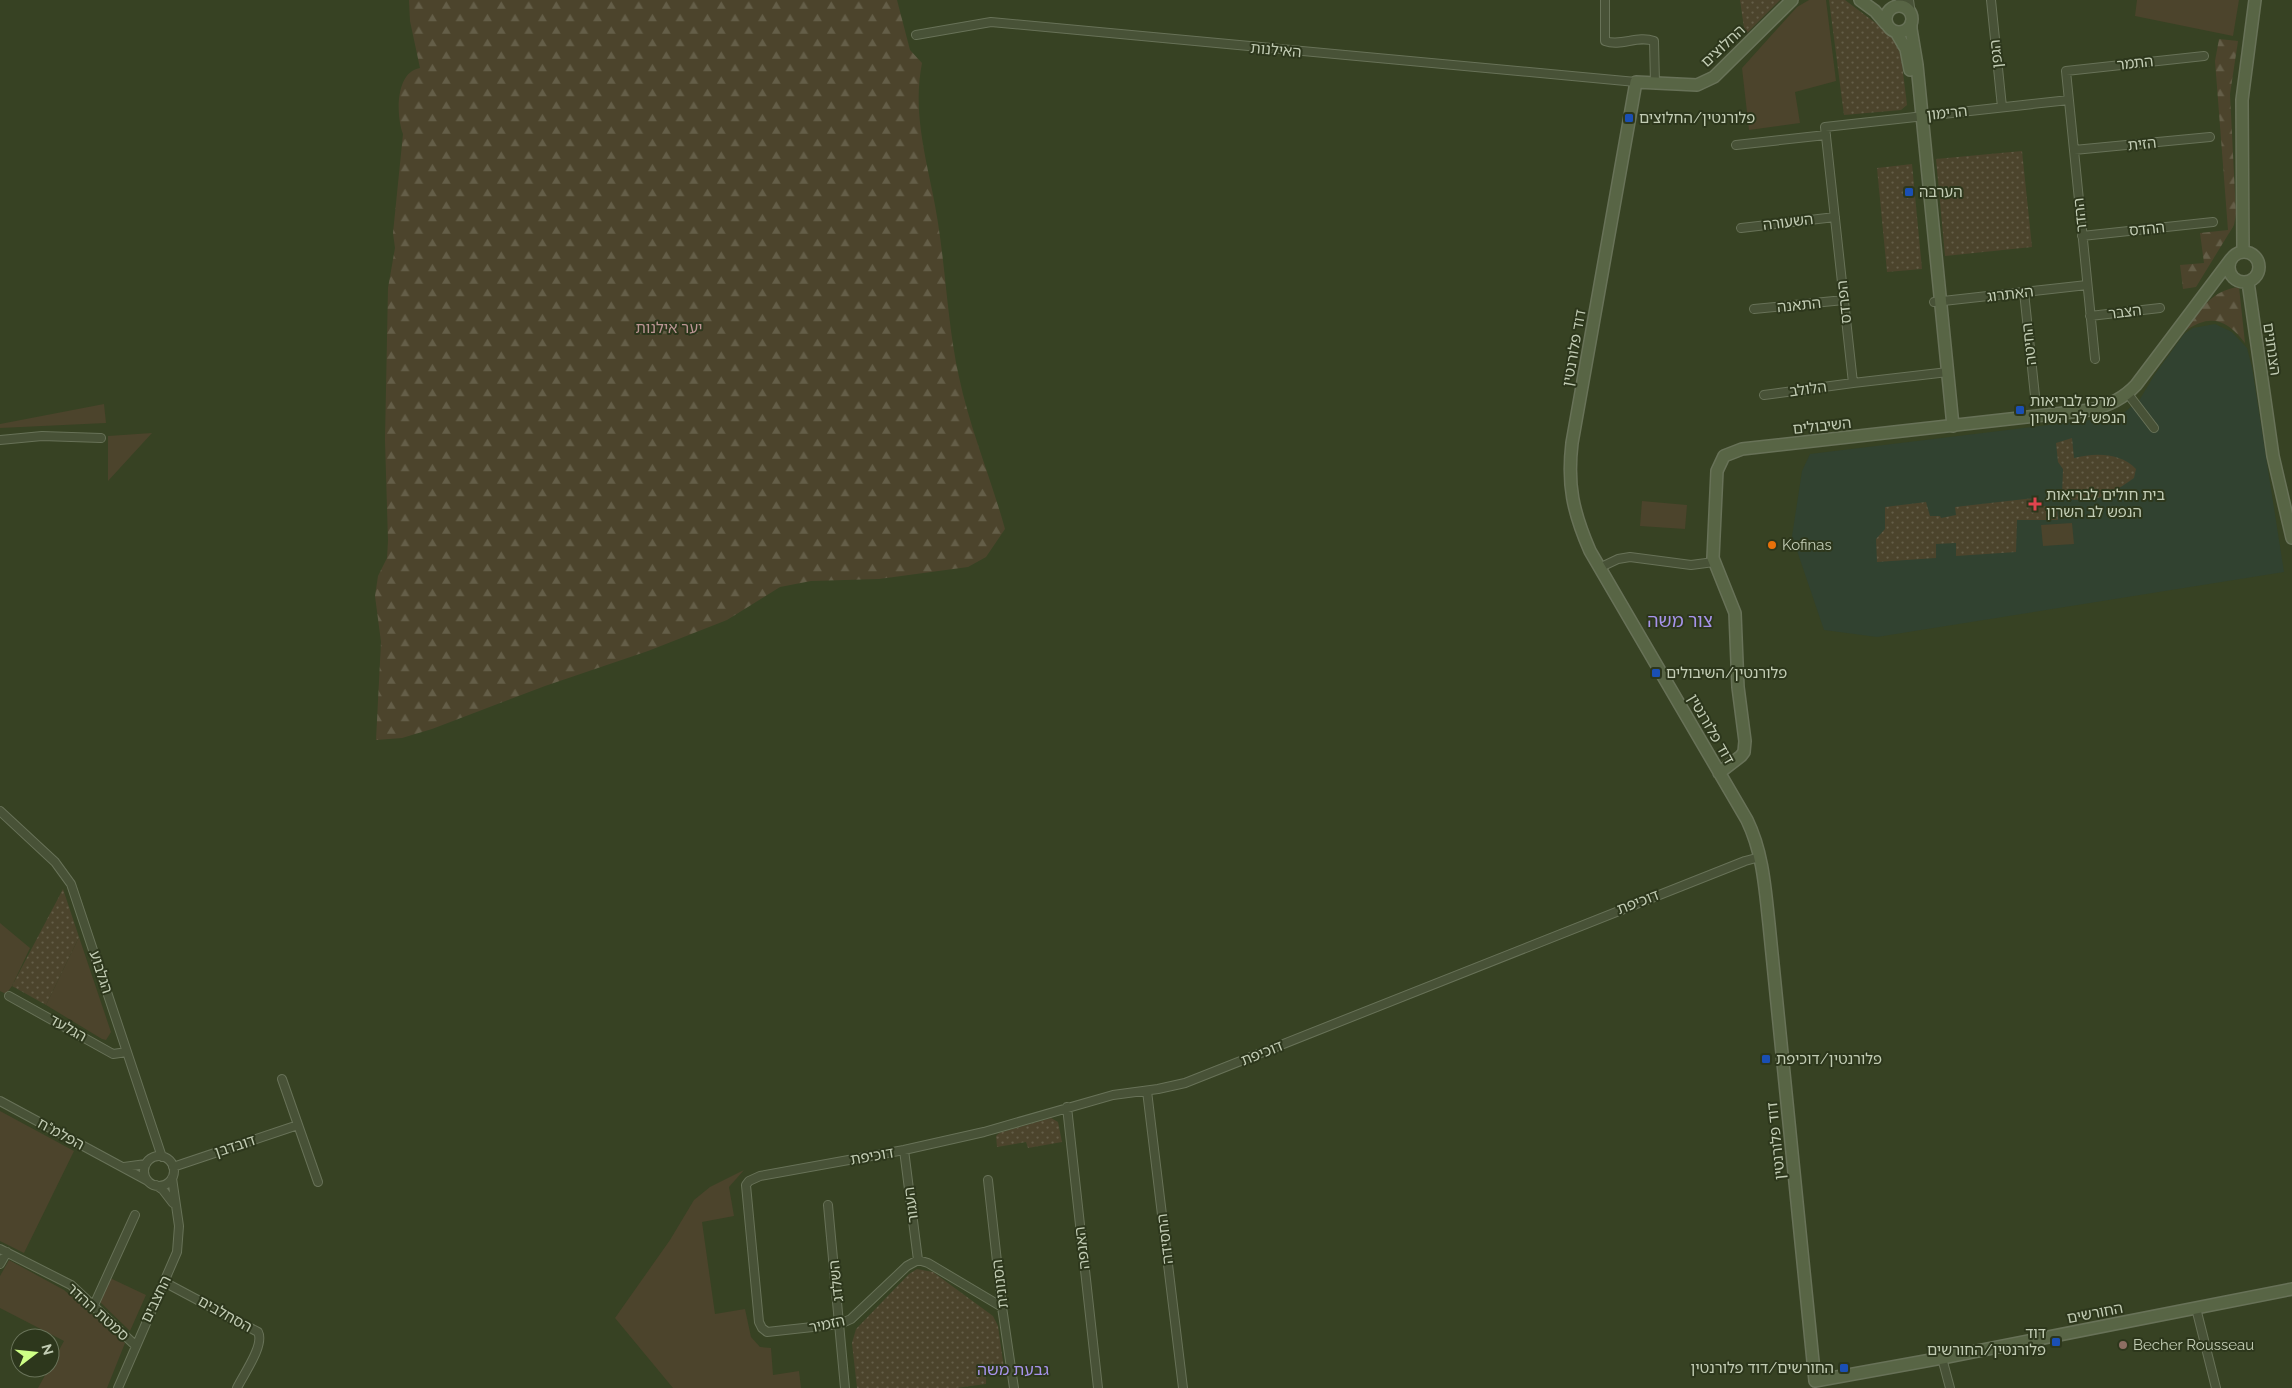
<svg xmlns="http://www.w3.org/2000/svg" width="2292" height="1388" font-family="Raleway,'Noto Sans Hebrew',sans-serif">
<defs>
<pattern id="forest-firs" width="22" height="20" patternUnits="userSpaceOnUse" patternTransform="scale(1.25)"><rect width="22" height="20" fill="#4c442c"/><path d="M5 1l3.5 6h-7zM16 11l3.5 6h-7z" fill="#645e48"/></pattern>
<pattern id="park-dots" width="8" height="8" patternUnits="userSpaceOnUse" patternTransform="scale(1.25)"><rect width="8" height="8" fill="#4c442c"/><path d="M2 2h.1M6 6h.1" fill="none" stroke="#645e48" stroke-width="1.8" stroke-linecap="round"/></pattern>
</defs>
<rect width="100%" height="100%" fill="#374223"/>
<!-- medical -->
<path fill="#314230" d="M2215,324L2232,332L2247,348L2252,367L2284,572L1877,637L1824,630L1792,536L1802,471L1810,454L2114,417L2125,412L2140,399L2155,374L2184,334L2193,328Z"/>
<!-- green -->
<path fill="#4c442c" d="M1809,0H1826L1836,81L1795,92L1800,123L1749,130L1742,68L1797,7Z
M2137,0H2239L2233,36L2135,16Z
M104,404L106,423L0,428V424Z
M152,433L108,481V436Z
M1642,501L1687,505L1685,529L1640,526Z
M2072,523L2074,544L2043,546L2041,525Z
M0,923L30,948L12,986L6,994L0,991Z
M79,937L111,1032L106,1040L102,1039L46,1005Z
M0,1111L74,1151L24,1253L0,1241Z
M744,1170L729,1187L734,1216L702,1222L715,1314L745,1309L751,1337L760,1347L771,1348L773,1375L799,1371L801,1388H673L615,1318L670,1240L694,1200L710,1187Z
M9,1260L64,1290L125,1343L107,1388H38L64,1341L0,1308V1276Z
M110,1278L146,1295L130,1331L100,1302Z"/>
<!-- forest -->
<path fill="url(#forest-firs)" d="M409,0H897L910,50L922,63C911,119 930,169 938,223C946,274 948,327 959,377C970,429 991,478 1005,529L986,557L968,567L879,579L811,581L780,587L727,620L648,651L545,686L432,729L402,738L376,740L381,642L375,596L378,576L387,558L388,541L385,440L388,288L395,248L393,233L403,134C396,116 395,72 420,68L410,21Z
M2219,39L2238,41L2230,94L2236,214L2234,225L2196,287L2183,289L2180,265L2204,263L2200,233L2228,230L2215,61Z
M2239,287L2245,343C2227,320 2211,313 2185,331C2201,310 2211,290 2239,287Z"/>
<!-- park -->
<path fill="url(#park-dots)" d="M1740,0H1780L1745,35Z
M1829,0H1845L1885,30L1897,44L1901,56L1907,105L1901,110L1844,115Z
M2022,151L2032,247L1945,256L1936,159Z
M1912,164L1922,269L1887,272L1877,168Z
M2072,438L2074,458C2094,453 2120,452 2136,469L2134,478C2109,495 2094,506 2062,497L2063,469L2058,462L2056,443Z
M2034,498L2037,506H2057L2058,520H2017L2016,552L1956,556V543L1936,544V558L1877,562L1876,539L1885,529V507L1926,502L1930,516H1940L1941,518L1956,515L1955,507Z
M63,889L79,937L46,1005L12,986Z
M1051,1118L1058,1122L1062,1142L1028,1148L1026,1142L997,1147L996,1136L999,1133Z
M917,1269L933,1272L993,1316L998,1326L1004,1368L986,1371V1384L956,1388H857L852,1343L856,1329L909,1274Z"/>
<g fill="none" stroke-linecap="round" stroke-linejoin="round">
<!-- street casing -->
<g stroke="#687258" stroke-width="10">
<path id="street" d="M1605,0V41C1621,47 1637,35 1654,41L1655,83
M1909,0L1911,14
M1991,0L2002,107
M1895,6L1904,0
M916,35L991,22L1636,82
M1736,145L1826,135
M2074,150L2210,137
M1741,228L1835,217
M2082,236L2213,222
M2024,292L2035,396
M1934,302L2087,285
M1754,309L1844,300
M2090,316L2160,308
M2095,359L2066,71L2204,56
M1948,372L1853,383L1825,127L2069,100
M2128,394L2154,428
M1764,395L1853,383
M0,440L42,436L101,438
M1599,568L1618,559L1630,557L1691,565L1714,562
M0,811L55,862L71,884L162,1157
M9,996L113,1054L127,1052
M282,1079L318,1182
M1147,1091L1183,1388
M0,1101L148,1181
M1067,1107L1098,1388
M904,1150L918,1260
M144 1171a15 15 0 1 1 30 0a15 15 0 1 1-30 0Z
M124,1167L146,1164
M173,1167L298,1125
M988,1180L1002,1307L1014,1388
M156,1185L163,1190L173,1203
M828,1205L845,1388
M0,1249L71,1285L135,1345
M0,1264L7,1252
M164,1282L258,1332C265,1345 243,1375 237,1388
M94,1305L135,1215
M1002,1307L928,1263L918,1260L907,1266L851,1319L840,1324L767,1332L762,1328L759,1322L746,1185L749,1181L760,1176L904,1150L984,1132L1113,1095L1158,1089L1185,1083L1745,861L1760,857
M2196,1308L2216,1388
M1942,1358L1950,1388
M118,1388L177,1252L179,1226L172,1178"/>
</g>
<!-- secondary casing -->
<g stroke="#687258" stroke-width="14">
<path id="secondary" d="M1792,0L1714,77L1697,85L1636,82L1572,443C1567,485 1573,512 1590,551L1747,820C1763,853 1765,888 1769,924L1815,1381L1942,1358L2292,1289
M1860,0L1875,11L1886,24
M1886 19a13 13 0 1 1 26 0a13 13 0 1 1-26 0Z
M1911,23V29L1917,65L1953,426
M1896,32L1906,49L1910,70
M2243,251L2242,100L2255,0
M2229 267a15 15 0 1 1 30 0a15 15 0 1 1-30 0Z
M2248,282L2273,456L2292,538
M1719,773L1741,756L1744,752L1745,741L1738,687L1735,613L1713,558L1717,471L1724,456L1742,449L2090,410C2108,406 2123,399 2136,385L2231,259"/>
</g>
<!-- street -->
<use href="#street" stroke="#485237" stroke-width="8"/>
<!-- secondary -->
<use href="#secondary" stroke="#586545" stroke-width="11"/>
</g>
<!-- markers -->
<g fill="#1a4fb4" stroke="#2d371c" stroke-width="2">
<rect x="1624" y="113" width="10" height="10" rx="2.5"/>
<rect x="1904" y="187" width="10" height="10" rx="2.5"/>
<rect x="2015" y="405" width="10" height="10" rx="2.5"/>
<rect x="1651" y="668" width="10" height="10" rx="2.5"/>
<rect x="1761" y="1054" width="10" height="10" rx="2.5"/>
<rect x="2051" y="1337" width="10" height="10" rx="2.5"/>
<rect x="1839" y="1363" width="10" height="10" rx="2.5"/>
</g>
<path fill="#e0444e" stroke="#2d371c" stroke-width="2" d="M2032.5 496.5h5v5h5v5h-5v5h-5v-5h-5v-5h5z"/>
<circle fill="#e8710a" stroke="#2d371c" stroke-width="2" cx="1772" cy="545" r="5"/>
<circle fill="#8d6e63" stroke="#2d371c" stroke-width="2" cx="2123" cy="1345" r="5"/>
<g text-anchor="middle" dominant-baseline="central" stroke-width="4" stroke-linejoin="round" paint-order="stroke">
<!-- street labels -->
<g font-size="15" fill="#c2ccb4" stroke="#2d371c">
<text transform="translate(1723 46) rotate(-43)">החלוצים</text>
<text transform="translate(1276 50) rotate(5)">האילנות</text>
<text transform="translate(1996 54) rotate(-96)">הגפן</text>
<text transform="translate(2135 63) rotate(-6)">התמר</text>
<text transform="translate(1947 113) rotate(-6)">הרימון</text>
<text transform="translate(2142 144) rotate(-6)">הזית</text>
<text transform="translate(2080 215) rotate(-96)">ההדר</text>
<text transform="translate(1788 222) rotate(-7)">השעורה</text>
<text transform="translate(2147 229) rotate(-6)">ההדס</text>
<text transform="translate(2010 294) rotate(-7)">האתרוג</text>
<text transform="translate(1844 302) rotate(-96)">הפרדס</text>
<text transform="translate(1799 305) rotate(-6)">התאנה</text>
<text transform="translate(2125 312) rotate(-7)">הצבר</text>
<text transform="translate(2029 344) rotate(-96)">החיטה</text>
<text transform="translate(1574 348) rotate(-80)">דוד פלורנטין</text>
<text transform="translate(2272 349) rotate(82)">הצנחנים</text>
<text transform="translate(1808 389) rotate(-8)">הלולב</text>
<text transform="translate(1822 426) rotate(-6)">השיבולים</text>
<text transform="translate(1711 729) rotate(60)">דוד פלורנטין</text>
<text transform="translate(1638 902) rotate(-21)">דוכיפת</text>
<text transform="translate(101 972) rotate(72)">הגלבוע</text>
<text transform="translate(68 1028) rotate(29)">הגלעד</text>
<text transform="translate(1262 1053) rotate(-22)">דוכיפת</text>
<text transform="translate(61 1134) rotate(28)">הפלמ"ח</text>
<text transform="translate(1776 1141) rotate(-96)">דוד פלורנטין</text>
<text transform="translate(235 1146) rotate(-18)">דובדבן</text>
<text transform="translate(872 1156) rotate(-10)">דוכיפת</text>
<text transform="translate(911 1205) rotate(-97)">העגור</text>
<text transform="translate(1165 1239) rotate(-97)">החסידה</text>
<text transform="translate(1082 1248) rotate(-97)">האנפה</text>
<text transform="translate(836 1281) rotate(-96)">השלדג</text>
<text transform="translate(1000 1284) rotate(-97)">הסנונית</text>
<text transform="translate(156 1299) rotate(-64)">החצבים</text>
<text transform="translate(98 1312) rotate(42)">סמטת ההדר</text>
<text transform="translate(2095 1313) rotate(-11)">החורשים</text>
<text transform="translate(225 1314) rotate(29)">הסחלבים</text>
<text transform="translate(827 1324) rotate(-12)">הזמיר</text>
</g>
<!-- poi labels -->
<g font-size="15" fill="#c2ccb4" stroke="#2d371c" text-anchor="start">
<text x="1639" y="118">פלורנטין/החלוצים</text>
<text x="1919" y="192">הערבה</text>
<text x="2030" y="401">מרכז לבריאות<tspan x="2030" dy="17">הנפש לב השרון</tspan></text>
<text x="2046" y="495">בית חולים לבריאות<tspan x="2046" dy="17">הנפש לב השרון</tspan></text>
<text x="1782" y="545">Kofinas</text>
<text x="1666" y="673">פלורנטין/השיבולים</text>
<text x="1776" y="1059">פלורנטין/דוכיפת</text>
<text x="2046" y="1333" text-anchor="end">דוד<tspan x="2046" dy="17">פלורנטין/החורשים</tspan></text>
<text x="2133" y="1345">Becher Rousseau</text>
<text x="1834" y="1368" text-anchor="end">החורשים/דוד פלורנטין</text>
</g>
<!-- park labels -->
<g font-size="15" fill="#bc9695" stroke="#2d371c">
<text x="669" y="328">יער אילנות</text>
</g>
<!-- neighbourhood labels -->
<g font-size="16" fill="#a794eb" stroke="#2d371c">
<text x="1013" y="1369">גבעת משה</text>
</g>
<!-- quarter labels -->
<g font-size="18" fill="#a794eb" stroke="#2d371c">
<text x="1680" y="620">צור משה</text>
</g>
</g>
<!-- north arrow -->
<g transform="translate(35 1353) rotate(74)"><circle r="24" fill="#2d371c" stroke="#697359"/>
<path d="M0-4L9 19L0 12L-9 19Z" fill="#ceff86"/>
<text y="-8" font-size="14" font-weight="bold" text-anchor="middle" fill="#c2ccb4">N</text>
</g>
</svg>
